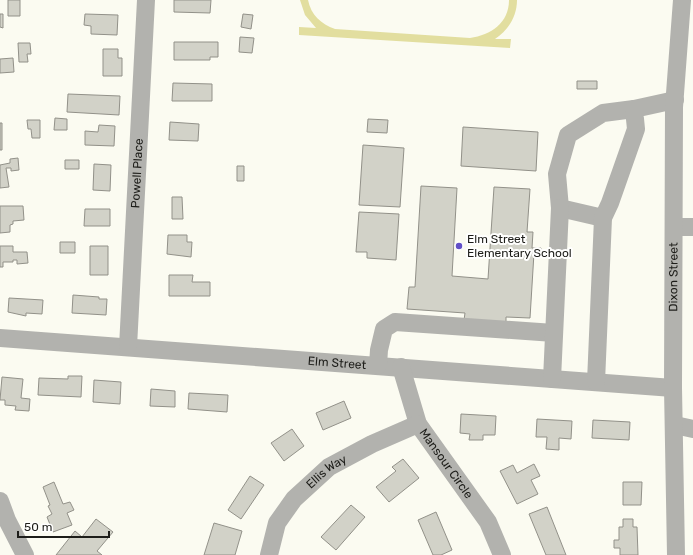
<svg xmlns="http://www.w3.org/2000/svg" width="693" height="555" font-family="Rubik,sans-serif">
<rect width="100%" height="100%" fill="#fbfbf1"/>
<!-- green -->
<path fill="#e2de9f" d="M300,0H308C311,15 321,24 335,29L470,38C491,35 509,23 509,0H517C517,17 508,30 495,39H511L510,48L299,35V27L316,28L305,15Z"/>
<!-- building -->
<path fill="#d2d2c8" stroke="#929189" d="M8,0H20V16H8Z
M174,0H211L210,13L174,12Z
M0,14H3V28L0,27Z
M85,14L118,15L117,35L91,34V26L84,25Z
M243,14L253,15L251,29L241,27Z
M240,37L254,38L252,53L239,52Z
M174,42H218V57H210V60H174Z
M18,43H30L31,54H27L28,62H19Z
M103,49H118V58H122V76H103Z
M13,58L14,72L0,73V59Z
M577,81H597V89H577Z
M173,83L212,84V101H172Z
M68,94L120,96L119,115L67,112Z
M55,118L67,119V130H54Z
M368,119L388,120L387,133L367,132Z
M27,120H40V138H32L31,129H28Z
M170,122L199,124L198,141L169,140Z
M0,123H2V150H0Z
M99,125L115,126L114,146L85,145V131L98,132Z
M463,127L538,132L536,171L461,166Z
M363,145L404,148L400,207L359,205Z
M18,158L19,170L11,171V168H6L9,187L0,188V165L10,163V159Z
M65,160H79V169H65Z
M94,164L111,165L110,191L93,190Z
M237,166H244V181H237Z
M421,186L457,188L452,276L488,279L494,187L530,189L527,232H533L532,248H541V254L534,253L530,318L506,317V322L464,320L465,313L407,309L409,287H415Z
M172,197H182L183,219H172Z
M0,206H23L24,220L13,221V224L10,225V232L0,233Z
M85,209H110V226H84Z
M359,212L399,214L396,260L367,258V252H356Z
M168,235H187V242H192L191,257L167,254Z
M60,242H75V253H60Z
M0,246H13V252H27L28,263L17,264V260H13V262H3V267H0Z
M90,246H108V275H90Z
M169,275H193L192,282H210V296H169Z
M73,295L99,297V299H107L106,315L72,313Z
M9,298L43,300L42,314L26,313V316L8,312Z
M68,376H82L81,397L38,395L39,378L68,379Z
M2,377L23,379L21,398L30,399L29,411L15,410L16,406L5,405V400H0Z
M94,380L121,382L120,404L93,402Z
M151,389L175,391V407L150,406Z
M189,393L228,395L227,412L188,409Z
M344,401L351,418L323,430L316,413Z
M461,414L496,416L495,435H483V440H469L470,434L460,433Z
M537,419L572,421L571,439L559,438V450L546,449L547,437H536Z
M593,420L630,422L629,440L592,438Z
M292,429L304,446L284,461L271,443Z
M403,459L419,478L389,502L376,487L396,471L392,467Z
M534,464L540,476L531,480L538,494L517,504L500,471L513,465L517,473Z
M250,476L264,485L241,519L228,510Z
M54,482L63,504L70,502L74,510L67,513L72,525L53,532L47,517L52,514L48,506L50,505L43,487Z
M623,482H642L641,505H623Z
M351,505L365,517L336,550L321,537Z
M547,507L566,555H546L529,514Z
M436,512L452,550L441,555H433L418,520Z
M96,519L113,532L97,551L102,555H56L75,531L82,537Z
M623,519H633V527H637L638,555H620V548H614V540H619V527H623Z
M214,523L242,531L235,555H204Z"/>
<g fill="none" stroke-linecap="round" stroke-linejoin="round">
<!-- minor -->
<g stroke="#b2b2ae" stroke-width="18">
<path d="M603,218L560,208L557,174L568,135L603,113L634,109"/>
<path d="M674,227H693"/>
<path id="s1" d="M0,338L673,388"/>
<path id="s2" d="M128,347L146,0"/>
<path d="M378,365L379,350L384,329L395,322L554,333"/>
<path id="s3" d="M401,367L418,424L488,522L502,555"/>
<path d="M552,379L560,208"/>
<path d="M596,382L603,218L610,203L636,129L634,109L675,100"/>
<path d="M675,425L693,429"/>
<path d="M0,501L7,520L25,555"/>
<path id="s4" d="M269,555L277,523L294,499L329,467L372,444L418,424"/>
<path id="s5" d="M676,555L673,388L674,107L682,0"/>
</g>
</g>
<!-- markers -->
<circle fill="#614fc7" stroke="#fffffe" stroke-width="1.5" cx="459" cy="246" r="4"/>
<g text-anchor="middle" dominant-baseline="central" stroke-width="4" stroke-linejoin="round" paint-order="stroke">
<!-- street labels -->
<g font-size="12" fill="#1d1d19" stroke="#fffffe">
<text stroke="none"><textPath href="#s2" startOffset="174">Powell Place</textPath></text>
<text stroke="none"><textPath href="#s5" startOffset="278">Dixon Street</textPath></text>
<text stroke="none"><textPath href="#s1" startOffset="338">Elm Street</textPath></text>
<text stroke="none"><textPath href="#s3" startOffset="108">Mansour Circle</textPath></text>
<text stroke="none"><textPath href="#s4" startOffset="105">Ellis Way</textPath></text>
</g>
<!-- poi labels -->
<g font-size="12" fill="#1d1d19" stroke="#fffffe" text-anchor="start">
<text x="467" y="239">Elm Street<tspan x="467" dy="14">Elementary School</tspan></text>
</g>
</g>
<!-- scale -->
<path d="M18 531v6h91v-6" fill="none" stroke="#1d1d19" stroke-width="2"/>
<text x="24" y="531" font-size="12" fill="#1d1d19" stroke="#fffffe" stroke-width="3" paint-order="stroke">50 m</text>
</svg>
